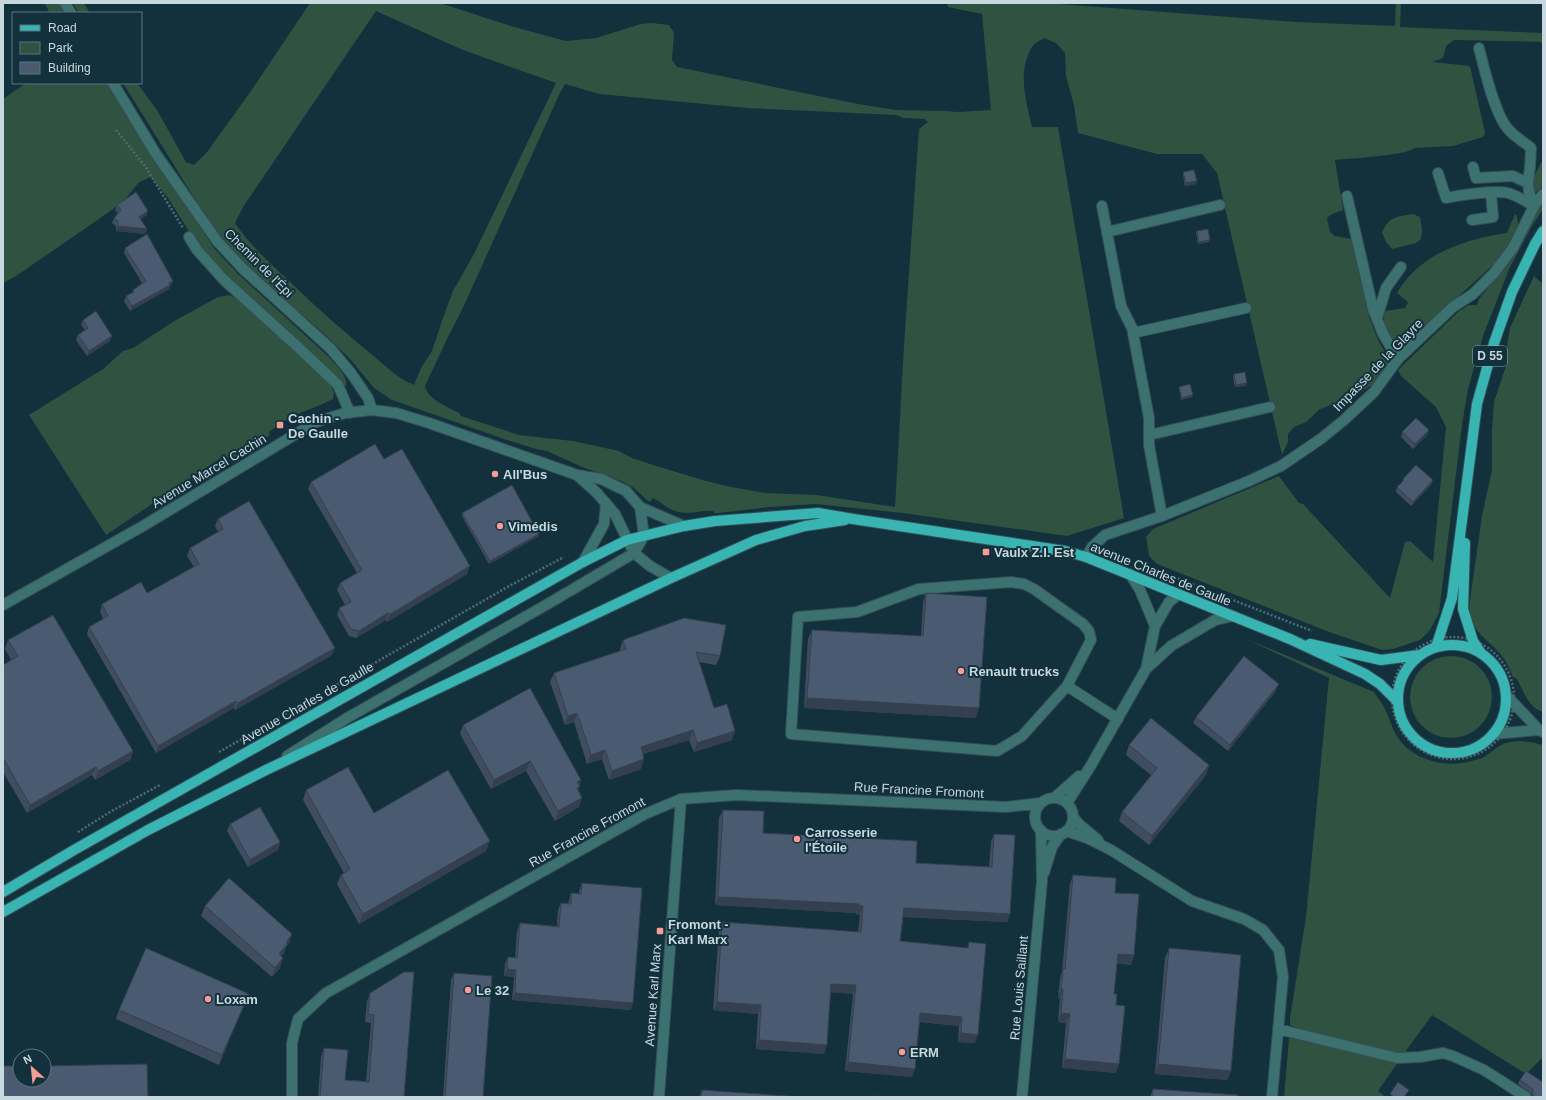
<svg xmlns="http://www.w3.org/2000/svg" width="1546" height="1100" font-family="Arial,sans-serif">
<rect width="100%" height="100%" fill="#12313c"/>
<!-- green -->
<path fill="#2f5241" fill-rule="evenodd" d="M44,3H59L65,13H50Z
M73,3H84L90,13H79Z
M310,3H440L514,27L566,41L596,38L641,24L652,23L669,25L674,33L672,60L677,67L858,104L896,110L944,111L958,112L991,110L982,14L948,7L947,3H1046L1296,22L1395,26L1396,3H1401L1400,27L1543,33V42L1454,40L1446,46L1443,58L1433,62L1470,66L1485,133L1483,137L1453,146L1415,148C1403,156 1353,158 1335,160L1343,210L1332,214L1327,218L1330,232L1335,236L1351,239L1369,317L1378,340L1390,361L1385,372L1372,385L1352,397L1320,409L1306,422L1294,427L1288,434V442L1282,455L1217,173L1202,154H1157L1078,133L1074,105L1066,76L1065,53L1056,43L1044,38C1041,40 1034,43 1032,47C1017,72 1026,100 1032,127H1058L1124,518L1067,536L903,513L815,504L770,507L718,513H714V511C702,510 690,515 679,512C669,510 662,503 653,498L650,502L648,501L634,488L621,481L582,467L547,451L536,449L507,440L392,400L374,388L351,360L321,331L257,276L225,243L203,212L123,83H137L157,110L186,162L194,165L207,152L251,91ZM376,11L463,50L556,83L474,254L453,291L444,315L432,351L421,368L414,385C400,380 388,368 376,358C345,333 316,307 287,279C269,262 249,244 235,223L243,207ZM565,84L599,94L747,108L896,115L903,118L925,119L928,122L919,129L904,345L895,507L817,495L766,493L731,487L706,481L653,465L632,458L619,451L573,441L519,435L461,416L459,413C448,407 427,399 425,386L448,337L462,310L559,95Z
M26,83H108L213,247L238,274L330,358C336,366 348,375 346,386L342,385L232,284L200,249L168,198L151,177L139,182L124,201L99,219L16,276L3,283V99Z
M1543,159V186L1536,192L1532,191V181Z
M1543,198V209L1533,224L1510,267L1483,336L1468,389L1462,425L1441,596L1439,613L1430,630L1420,640L1393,649L1382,650L1332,633L1157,564L1149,556L1146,537L1153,529L1279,476L1299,503L1303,504L1390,598L1405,542L1410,541L1433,562L1446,427L1436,407L1401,376L1398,370L1459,311L1469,305H1477L1479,299L1513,256Z
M1413,214L1420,217L1422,230L1421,239L1416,243L1392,249L1386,242L1382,232C1390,216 1396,217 1413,214Z
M1515,214L1517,216L1518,225L1514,239L1493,265L1406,344L1400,349L1396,348C1389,337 1381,325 1385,311L1405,308L1408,302L1397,293C1419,254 1465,239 1507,233Z
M1534,276L1543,284V712C1528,707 1524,692 1517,679L1513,677C1511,672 1508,665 1505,660C1491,639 1472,637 1469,607L1482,516L1492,470V430L1494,402L1506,366L1507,346L1510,328Z
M229,295L242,301L284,339L330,384L334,392L333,399L318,406L295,415L282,422L269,432L270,435L233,458L222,457L106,535L29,415L103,369L123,351L133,348L176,320L218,297Z
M1244,638L1374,692C1376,696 1379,699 1381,702C1390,715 1391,731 1402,743C1420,763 1450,768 1475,760C1478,759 1481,759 1484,757C1492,752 1499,744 1510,742C1520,740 1533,742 1543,745V1057L1526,1074L1432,1015L1403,1055L1312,1034L1290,1025V1018L1306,917L1329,678Z
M1410 697a41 41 0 1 1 82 0a41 41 0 1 1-82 0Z
M1289,1038L1320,1043L1398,1062L1378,1091L1386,1097H1284Z"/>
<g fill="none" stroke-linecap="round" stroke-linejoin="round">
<!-- minor casing -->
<g stroke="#334f59" stroke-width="12">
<path id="minor" d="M65,3L71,13
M113,83L156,154L217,241L243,269L331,349L351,373L368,398L372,410
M1473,167L1476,178L1513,176L1528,183
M1438,173L1446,198C1460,195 1495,190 1508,193C1518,196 1525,201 1534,206L1529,192L1528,183L1530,167L1531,148C1524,142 1515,137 1509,130C1495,116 1484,68 1479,48
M1347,196L1373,309L1383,334L1398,359
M1102,206L1121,306L1132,328L1133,333L1149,418V445L1162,516
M1472,220L1493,217L1491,193
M1107,232L1220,205
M189,237L197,250L224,280L299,348L338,385L350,413
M1377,318L1386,288L1401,267
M1133,333L1246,308
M1149,435L1270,407
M577,475L597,493L615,514L634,553L650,566L671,578
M1086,557L1092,547L1105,535L1162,516L1249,481L1281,466L1322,438L1344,420L1374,392L1398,359L1453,307L1473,294L1494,273L1513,248L1534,206L1543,194
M583,562L604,524L606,503
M1130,574L1140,590L1155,626
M1011,582L1024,584L1034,589L1083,624L1089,631L1091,640L1067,686L1022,736L997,751L791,734L798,617L857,612L919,589Z
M3,605L143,526L316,422L345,413L372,410L396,413L429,423L577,475L601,479L626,491L640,507L684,526
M1146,669L1155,626L1169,602L1179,594
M1067,686L1118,719
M1506,695L1539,730
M1493,734L1539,730L1543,732
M287,756L347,718L546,605L634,553L644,536L640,507
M1054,798L1079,776
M1035 817a19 19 0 1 1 38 0a19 19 0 1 1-38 0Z
M1067,803L1090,767L1146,669L1171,646L1215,620L1233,616
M1073,817L1079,824L1098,840
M1066,831L1087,838L1111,850L1192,901L1244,919L1263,930L1279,950L1283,977L1272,1097
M1044,873L1052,847L1061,834
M1278,1029L1397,1058L1420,1057L1443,1053L1453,1056L1484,1070L1526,1097
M292,1097V1043L298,1019L326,993L645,814L681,799L737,795L1006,807L1041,803
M659,1097L681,799
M1022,1097L1042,881L1041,830"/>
</g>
<!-- major casing -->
<g stroke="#334f59" stroke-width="12">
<path id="major" d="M1465,543L1463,609L1473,641L1481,653
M1310,644L1381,660L1420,655
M1398 699a54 54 0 1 1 108 0a54 54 0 1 1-108 0Z
M1436,647L1452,598L1477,404L1494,343L1512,292L1535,244L1543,231
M3,892L74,850L583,562L627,540L684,526L715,521L818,513L853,519L1065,551L1086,557L1290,639L1365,674L1380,684L1398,702
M3,912L148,830L266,770L671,578L756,540L805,526L845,520"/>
</g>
<!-- path -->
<path stroke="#516b75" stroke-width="2.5" stroke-dasharray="2 2" stroke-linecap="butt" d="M116,130L145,166L183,228
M1159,571L1312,631
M1392 698a61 61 0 1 1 122 0a61 61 0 1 1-122 0Z
M219,752L511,585L564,557
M78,832L110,812L160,785"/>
<!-- minor -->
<use href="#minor" stroke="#3d716f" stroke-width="10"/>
<!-- major -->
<use href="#major" stroke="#38b4b2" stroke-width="10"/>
</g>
<!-- wall -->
<path fill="#404d61" d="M1183,172L1196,184L1185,186L1183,175Z
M117,205L147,215L141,219L145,234L116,231V226L112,223L114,218L118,214L115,210Z
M1197,231L1209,242L1198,244L1196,233Z
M125,248L173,281L171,285L170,286L169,289L130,311L124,301L126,296L132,293L133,290L142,283L124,253Z
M83,320L112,336L110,341L87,356L76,340L78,335L85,330L81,325Z
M1234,374L1246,386L1235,387L1233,377Z
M1179,387L1192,397L1181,400L1179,389Z
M1429,430L1427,435L1413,449L1401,437L1402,432Z
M384,459L467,574L387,622L386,620L356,638L349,636L337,615L339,608L345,605L337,590L340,583L357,573L308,489L311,482Z
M1403,479L1433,480L1431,485L1411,506L1396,492L1397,487L1402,483Z
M462,513L539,536L489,564L462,516Z
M218,519L332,655L235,710L234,708L156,753L87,634L89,627L103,619L100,611L102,604L147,593L194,567L187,556L190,548L218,532L215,526Z
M926,593L976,718L804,708L808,639L812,630L921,636L923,602Z
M8,640L133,751L130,760L95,780L92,775L27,813L3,772V665L11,660L5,649Z
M623,640L720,656L716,665L699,662L714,708L735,731L732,740L694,752L689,740L643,754L641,769L609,780L602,759L587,764L574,722L565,725L550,682L554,673L620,651V649Z
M1276,691L1228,751L1193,723L1196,717Z
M463,725L581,780L579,785L578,790L582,798L579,807L555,821L526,771L491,789L460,734Z
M1129,745L1209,765L1206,775L1149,845L1119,821L1122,812L1151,775L1126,755Z
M306,790L374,813L486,851L359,924L337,884L341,875L344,873L303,800Z
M723,810L763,833L916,863L989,867L991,842L994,834L1010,914L1007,922L903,917L900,941L967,948L969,942L975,1043L958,1042L959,1026L920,1022L912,1077L845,1071L853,994L831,992L824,1054L756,1049L758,1014L713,1010L719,930L722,922L858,932L860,915L856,914V913L715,905L719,818Z
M230,824L280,842L278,850L248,867L227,831Z
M1073,875L1115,893L1134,955L1131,965L1117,963L1114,994L1116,1005V1073L1062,1068L1066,1023L1058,1022L1060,999H1058L1060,978L1062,972L1070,884Z
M582,883L631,1010L512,1000L514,977L504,976L505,964L508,957L515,958L517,931L520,923L557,926L558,910L561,903L568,904L569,900L571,893L579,894V891Z
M205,906L289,944L286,947L284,953L281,956L280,968L272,977L201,916Z
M1169,948L1231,1071L1227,1080L1155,1074L1165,958Z
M454,973L483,1097H443L451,980Z
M370,993L404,1097H318L321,1057L324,1048L345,1080L366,1081L371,1023L365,1022L367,1001Z
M249,994L219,1065L116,1019L119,1010Z
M1520,1080L1543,1082V1097H1532V1094L1518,1084Z
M1153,1089L1238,1097H1150Z
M702,1090L802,1097H699Z"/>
<!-- shaded-wall -->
<path fill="#343f4f" d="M1197,181L1196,184L1185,186L1186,183Z
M148,211L147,215L137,222L139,217Z
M118,226L147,229L145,234L116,231Z
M1210,240L1209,242L1198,244L1199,242Z
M173,281L171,285L170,286L169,289L130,311L132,306Z
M112,336L110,341L87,356L89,351Z
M1247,383L1246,386L1235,387L1236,385Z
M1193,395L1192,397L1181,400L1182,398Z
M1429,430L1427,435L1413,449L1415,444Z
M1433,480L1431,485L1411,506L1413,502Z
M539,534V536L489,564L490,561Z
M470,566L467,574L387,622L389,615Z
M388,613L386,620L356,638L359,631Z
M335,648L332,655L235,710L238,703Z
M1279,684L1276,691L1228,751L1230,745Z
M807,698L979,708L976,718L804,708Z
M236,701L234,708L156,753L158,746Z
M577,713L574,722L565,725L568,716Z
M693,730L689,740L637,756L641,747Z
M735,731L732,740L694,752L697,743Z
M605,750L602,759L587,764L591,755Z
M133,751L130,760L95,780L98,771Z
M644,759L641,769L609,780L612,771Z
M530,761L526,771L491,789L494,780Z
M1209,765L1206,775L1149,845L1152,836Z
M96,767L92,775L27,813L30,805Z
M581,780L578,787L580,786L576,796L577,782Z
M582,798L579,807L555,821L558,811Z
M490,841L486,851L359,924L363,914Z
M280,842L278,850L248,867L250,860Z
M718,897L859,904L856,913L715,905Z
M859,906H863L860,915L856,914Z
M904,908L1010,914L1007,922L901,917Z
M292,934L289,944L286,947L284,953L275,963L279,954L287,941Z
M1118,954L1134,955L1131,965L1114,963Z
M283,958L280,968L272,977L275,968Z
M507,969L516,970L514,977L504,976Z
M831,984L856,985L853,994L828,992Z
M1061,989H1063L1060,999H1058Z
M515,993L633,1003L631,1010L512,1000Z
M249,994L245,1003L219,1065L222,1055Z
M717,1002L761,1005L758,1014L713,1010Z
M920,1013L962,1017L959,1026L917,1021Z
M1061,1013L1070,1014L1066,1023L1058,1022Z
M961,1033L978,1035L975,1043L958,1042Z
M759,1040L827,1045L824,1054L756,1049Z
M1065,1059L1119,1064L1116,1073L1062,1068Z
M848,1062L915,1069L912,1077L845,1071Z
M1158,1064L1231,1071L1227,1080L1155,1074Z"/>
<!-- building -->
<path fill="#4a5a71" stroke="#343f4f" d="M1194,170L1197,181L1186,183L1183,172Z
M136,192L148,211L139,217L147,229L118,226V221L114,218L121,210L117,205Z
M1208,229L1210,240L1199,242L1197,231Z
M147,234L173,281L169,283L170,285L132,306L126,296L134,292L133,290L146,281L125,248Z
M96,311L112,336L89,351L78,335L88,328L83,320Z
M1245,372L1247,383L1236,385L1234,374Z
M1190,384L1193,395L1182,398L1179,387Z
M1416,418L1429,430L1415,444L1402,432Z
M375,444L384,459L402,449L470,566L389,615L388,613L359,631L351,629L339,608L351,602L340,583L362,570L311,482Z
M1416,465L1433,480L1413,502L1397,487L1404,480L1403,479Z
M512,485L539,534L490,561L462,513Z
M249,501L335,648L238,703L236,701L158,746L89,627L108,616L102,604L141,582L147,593L199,564L190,548L223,529L218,519Z
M926,593L987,597L979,708L807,698L812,630L923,636Z
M53,615L133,751L98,771L96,767L30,805L3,758V665L18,656L8,640Z
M684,618L726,625L720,656L696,652L714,708L727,704L735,731L697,743L693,730L641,747L644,759L612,771L605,750L591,755L577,713L568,716L554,673L626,649L623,640Z
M1244,656L1279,684L1230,745L1196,717Z
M530,688L581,780L577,782L580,786L577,788L582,798L558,811L530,761L494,780L463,725Z
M1151,718L1209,765L1152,836L1122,812L1157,768L1129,745Z
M348,767L374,813L448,770L490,841L363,914L341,875L350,869L306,790Z
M260,807L280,842L250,860L230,824Z
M723,810L764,811L763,833L917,841L916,863L992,867L994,834L1015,835L1010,914L904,908L900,941L968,948L969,942L986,944L978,1035L961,1033L962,1017L920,1013L915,1069L848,1062L856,985L831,984L827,1045L759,1040L761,1005L717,1002L722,922L861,932L863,906H859V904L718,897Z
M1073,875L1116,878L1115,893L1139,894L1134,955L1118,954L1114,994H1117L1116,1005L1125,1006L1119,1064L1065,1059L1070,1014L1061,1013L1063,989H1061L1063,969H1065Z
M229,878L292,934L287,941V944L279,954L283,958L275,968L205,906Z
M582,883L642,888L633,1003L515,993L516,970L507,969L508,957L517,958L520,923L559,927L561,903L571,904V893L581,894Z
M146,948L249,994L222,1055L119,1010Z
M1169,948L1241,955L1231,1071L1158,1064Z
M404,972H414L404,1097H320L324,1048L348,1050L345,1080L369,1082L374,1015L368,1014L370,993Z
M454,973L492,976L483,1097H445Z
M147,1064L148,1097H3V1066H20V1080H44V1066Z
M1526,1071L1543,1082V1097H1531L1533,1096V1089L1520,1080Z
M1398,1082L1409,1090L1404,1097H1394L1390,1094Z
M1153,1089L1238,1095V1097H1152Z
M702,1090L802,1097H701Z
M876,1096L895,1097H876Z"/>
<!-- markers -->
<g fill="#f59c95" stroke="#12313c" stroke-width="1.5">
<rect x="276" y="421" width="8" height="8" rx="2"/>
<circle cx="495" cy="474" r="4"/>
<circle cx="500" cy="526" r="4"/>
<rect x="982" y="548" width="8" height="8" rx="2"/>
<circle cx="961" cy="671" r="4"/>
<circle cx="797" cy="839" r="4"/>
<rect x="656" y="927" width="8" height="8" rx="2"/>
<circle cx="468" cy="990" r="4"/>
<circle cx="208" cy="999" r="4"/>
<circle cx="902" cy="1052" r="4"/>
</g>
<g text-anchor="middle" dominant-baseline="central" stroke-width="4" stroke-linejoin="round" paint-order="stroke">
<!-- shield labels -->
<rect fill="#12313c" stroke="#91a6ae" stroke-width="1" x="1473" y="346" width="34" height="20" rx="3"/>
<g font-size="12" font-weight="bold" fill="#c7d8df">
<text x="1490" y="356">D 55</text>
</g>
<!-- street labels -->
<g font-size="13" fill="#c7d8df" stroke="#12313c">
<text transform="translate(259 263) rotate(45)">Chemin de l'Épi</text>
<text transform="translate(1378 365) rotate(-46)">Impasse de la Glayre</text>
<text transform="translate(209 471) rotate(-31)">Avenue Marcel Cachin</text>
<text transform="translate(1161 574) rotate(22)">avenue Charles de Gaulle</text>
<text transform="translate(307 703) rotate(-30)">Avenue Charles de Gaulle</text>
<text transform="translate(919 790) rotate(3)">Rue Francine Fromont</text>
<text transform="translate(587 832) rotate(-29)">Rue Francine Fromont</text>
<text transform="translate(1019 988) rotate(-85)">Rue Louis Saillant</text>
<text transform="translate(653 995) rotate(-86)">Avenue Karl Marx</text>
</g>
<!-- poi labels -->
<g font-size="13" font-weight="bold" fill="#c7d8df" stroke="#12313c" text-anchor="start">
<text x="288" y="418">Cachin -<tspan x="288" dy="15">De Gaulle</tspan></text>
<text x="503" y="474">All'Bus</text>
<text x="508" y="526">Vimédis</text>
<text x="994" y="552">Vaulx Z.I. Est</text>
<text x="969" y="671">Renault trucks</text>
<text x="805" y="832">Carrosserie<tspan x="805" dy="15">l'Étoile</tspan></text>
<text x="668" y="924">Fromont -<tspan x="668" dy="15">Karl Marx</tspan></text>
<text x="476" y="990">Le 32</text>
<text x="216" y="999">Loxam</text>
<text x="910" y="1052">ERM</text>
</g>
</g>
<!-- border -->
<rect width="1546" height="1100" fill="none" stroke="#c7d8df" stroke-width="8"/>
<!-- legend -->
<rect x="12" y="12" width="130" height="72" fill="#12313c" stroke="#5a747d"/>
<rect x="20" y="25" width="20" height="6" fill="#38b4b2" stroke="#5a747d"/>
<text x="48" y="32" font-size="12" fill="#c7d8df">Road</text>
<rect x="20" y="42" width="20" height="12" fill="#2f5241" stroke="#5a747d"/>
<text x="48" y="52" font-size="12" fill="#c7d8df">Park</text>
<rect x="20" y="62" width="20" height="12" fill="#4a5a71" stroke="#5a747d"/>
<text x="48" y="72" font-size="12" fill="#c7d8df">Building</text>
<!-- north arrow -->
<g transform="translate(32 1068) rotate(333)"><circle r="19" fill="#12313c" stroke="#5a747d"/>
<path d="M0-3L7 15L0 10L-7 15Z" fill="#f59c95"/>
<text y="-6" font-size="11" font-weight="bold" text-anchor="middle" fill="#c7d8df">N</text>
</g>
</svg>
